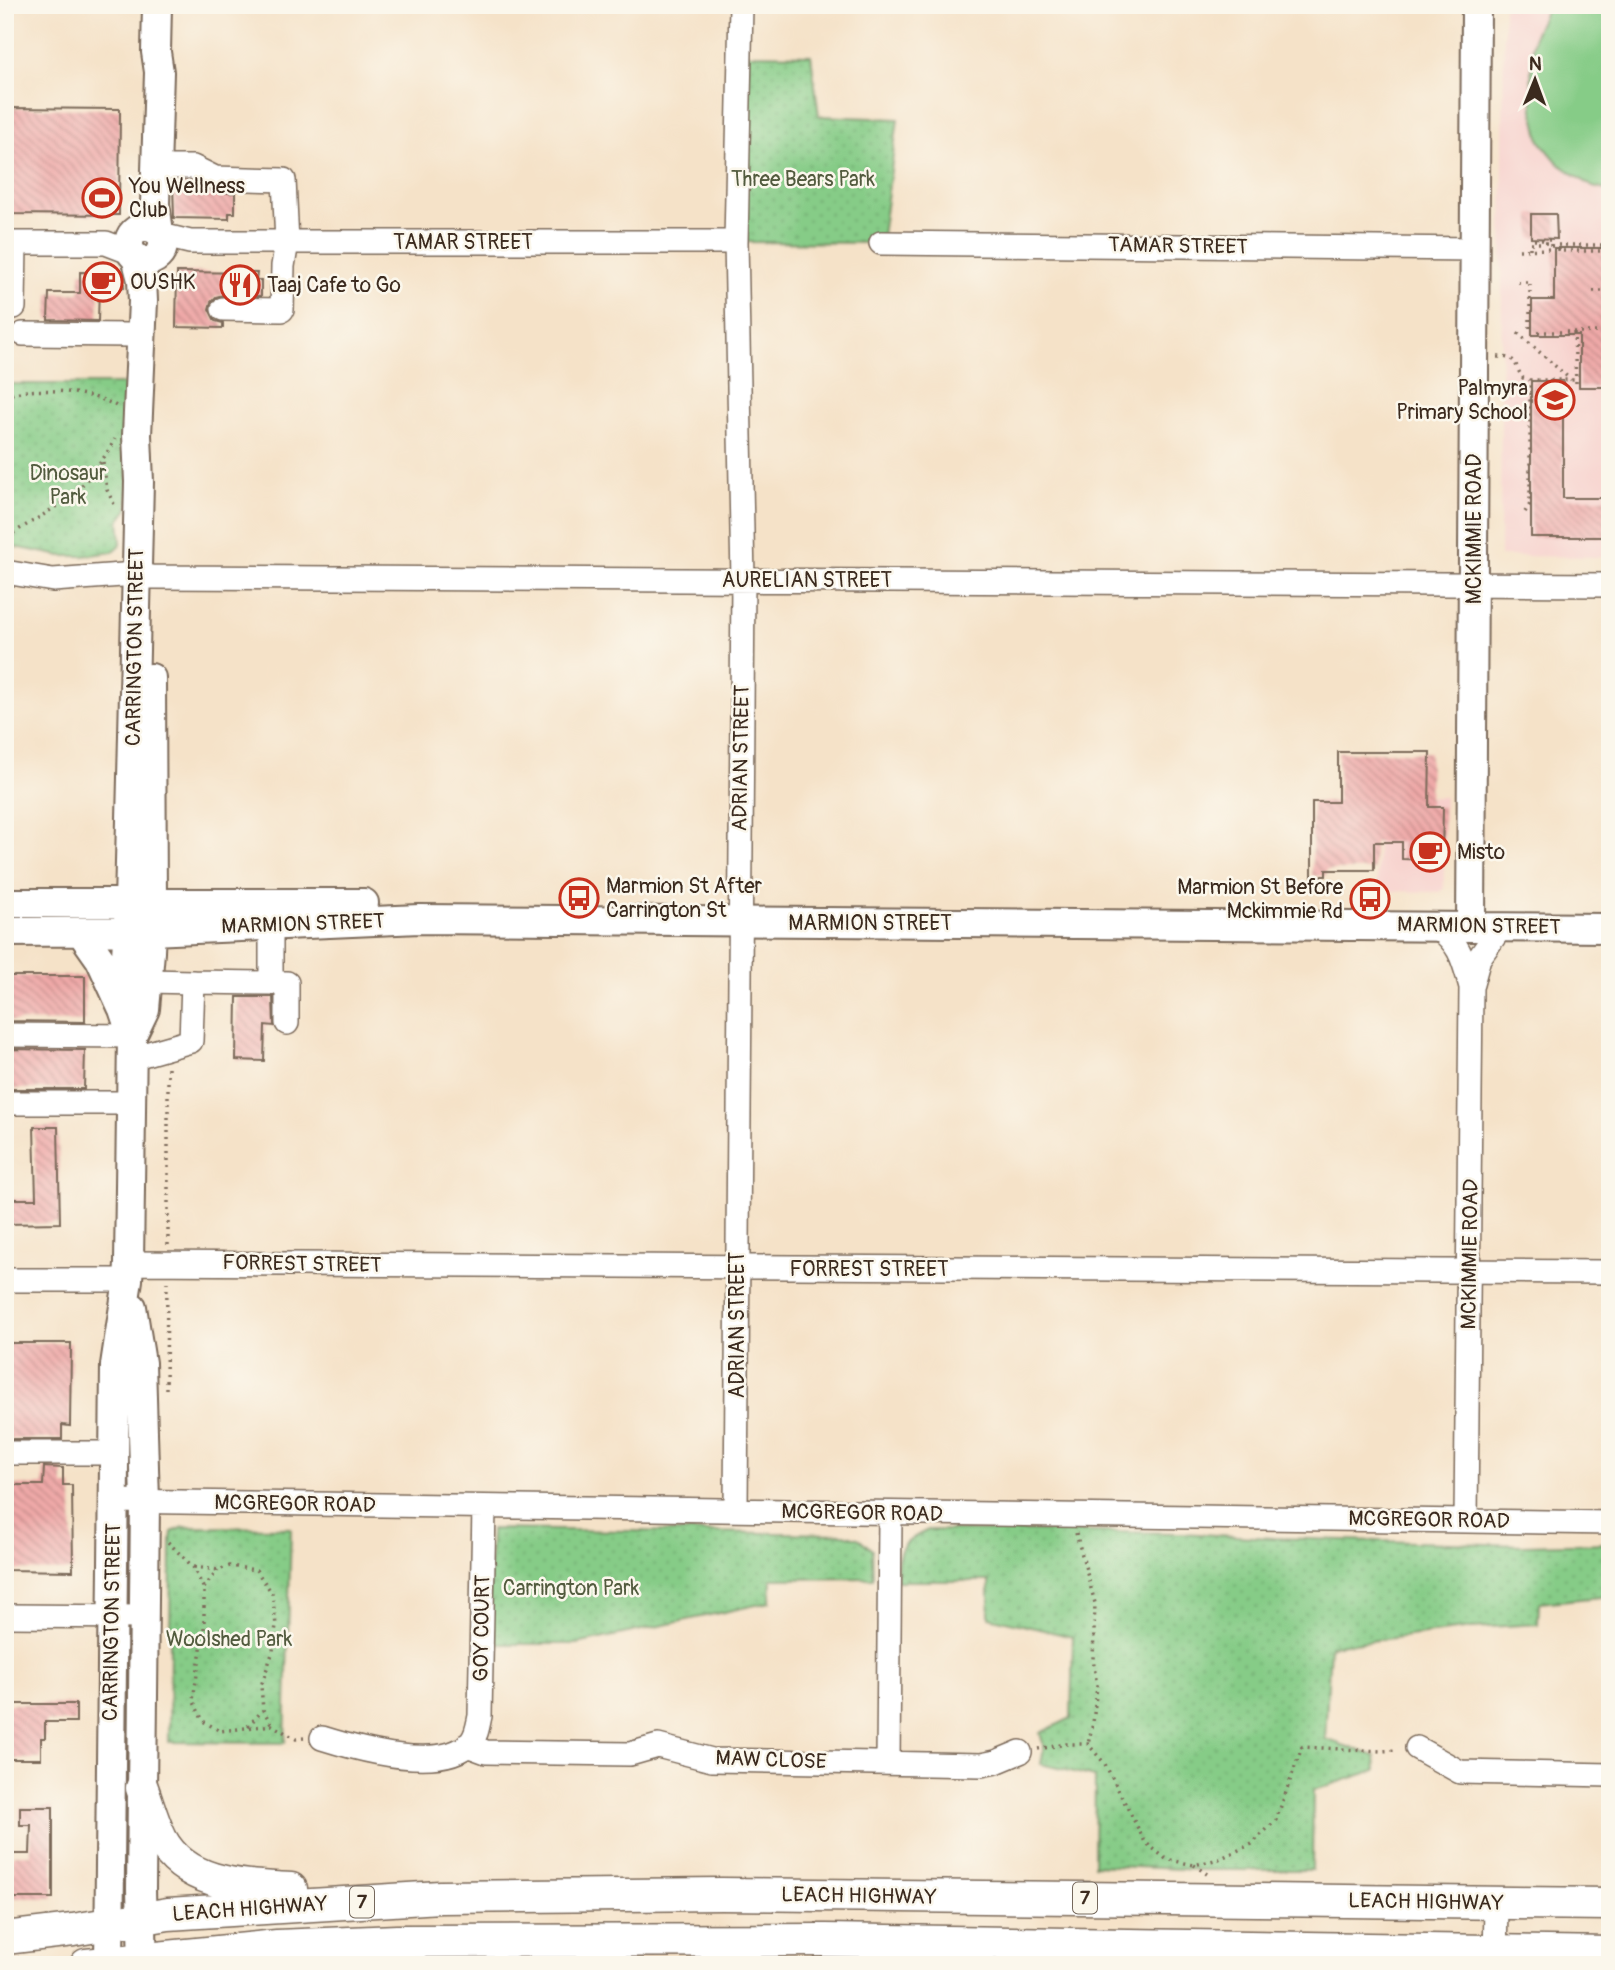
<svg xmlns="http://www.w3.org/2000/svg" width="1615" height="1970" font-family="Pangolin,sans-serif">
<defs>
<pattern id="park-dots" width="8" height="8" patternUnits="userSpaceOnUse" patternTransform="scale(1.75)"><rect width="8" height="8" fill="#86cc87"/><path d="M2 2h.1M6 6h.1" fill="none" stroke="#75af74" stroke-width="1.8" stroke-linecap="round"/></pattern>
<pattern id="building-back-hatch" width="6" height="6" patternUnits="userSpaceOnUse" patternTransform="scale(1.75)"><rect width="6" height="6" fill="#efa9a8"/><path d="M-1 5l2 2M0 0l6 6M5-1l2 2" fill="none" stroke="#c38a88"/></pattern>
</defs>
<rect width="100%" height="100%" fill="#fbf7ec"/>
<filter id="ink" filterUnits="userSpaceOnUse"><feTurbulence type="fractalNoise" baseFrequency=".0143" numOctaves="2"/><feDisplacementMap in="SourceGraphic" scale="14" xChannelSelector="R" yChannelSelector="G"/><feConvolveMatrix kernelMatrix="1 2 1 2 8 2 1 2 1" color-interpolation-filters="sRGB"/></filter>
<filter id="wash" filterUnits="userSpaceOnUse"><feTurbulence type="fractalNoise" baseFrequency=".00686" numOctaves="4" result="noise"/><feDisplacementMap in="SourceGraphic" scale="28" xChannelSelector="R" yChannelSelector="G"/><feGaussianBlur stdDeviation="1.57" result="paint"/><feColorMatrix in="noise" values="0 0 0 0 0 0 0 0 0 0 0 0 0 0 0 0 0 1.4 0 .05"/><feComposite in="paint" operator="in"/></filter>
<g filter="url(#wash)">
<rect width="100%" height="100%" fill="#f5e2c8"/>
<!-- built -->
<path fill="#f7d0cc" d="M1504,5H1610V557L1500,556Z
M1378,797H1444V888L1441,892L1377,891Z"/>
<!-- grass -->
<path fill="#86cc87" stroke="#607b52" stroke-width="2" d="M1548,5H1610V191L1593,187L1559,164L1540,141L1533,110L1531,69L1534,35Z"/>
<!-- park -->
<path fill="url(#park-dots)" stroke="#607b52" stroke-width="2" d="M740,54L811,55L819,116L898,119L881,243L736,242Z
M5,384H131L124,453L128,468V509L119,521L121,542L118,548L112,552L83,556H61L5,545Z
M183,1527L291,1528L285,1743L169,1742L171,1540L172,1532Z
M491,1529L844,1534L860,1539L872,1550L873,1578L771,1579L770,1602L577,1644H488Z
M928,1530L1180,1533L1273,1538L1522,1545L1610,1543V1596L1539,1603L1538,1624L1472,1628L1330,1646L1325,1739L1375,1756L1376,1770L1313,1790L1312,1870H1201L1094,1865L1095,1777L1041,1764L1044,1747L1040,1733L1071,1718L1073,1637L989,1617V1581H897C897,1550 899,1544 928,1530Z"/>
<g id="blocks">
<!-- building -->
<path fill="url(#building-back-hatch)" d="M5,108L120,109L119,215L9,214V179H5Z
M173,184H196L214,192L235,193V213H229V219L174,218Z
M1531,214H1556L1557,239L1531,238Z
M1554,248H1610V387H1579V335H1532V300H1554Z
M80,272L123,273L124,288H99L98,321L48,320L49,293H80Z
M177,272L257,273L256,280H261V296L223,295L216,297L211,302L209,309L215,321L223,323V328L176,327Z
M1531,381H1563V498H1610V537H1531Z
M1338,752H1430L1429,807H1443L1442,860L1402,859V842H1374V870H1326V876H1312V802H1338Z
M5,976H85V1022L5,1021Z
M237,997H273L274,1026L265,1025L264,1061L236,1060Z
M5,1049L85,1050L84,1089H5Z
M34,1127H58L60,1223L5,1224V1199H36Z
M5,1343H71L70,1426L62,1425V1439H7L8,1433H5Z
M44,1467L63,1468V1485H72L73,1571L5,1570V1485H43Z
M5,1704H76V1722H45V1738H41V1759H5Z
M20,1807H53V1898H13V1854H30L31,1825H20Z"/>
</g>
</g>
<g filter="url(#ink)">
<use href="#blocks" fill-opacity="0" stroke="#7c6a5a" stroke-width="2"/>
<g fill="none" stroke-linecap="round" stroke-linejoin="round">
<!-- minor casing -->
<g stroke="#7c6a5a" stroke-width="26">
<path id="minor" d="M155,167H193L215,178L284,180L287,242L283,266L282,310L223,309
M161,235L190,242H736
M5,243H106L132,253
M881,243L1475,249
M14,307L15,243
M23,334L132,335
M5,572L53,580L136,574L151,577L1610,585
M1436,926C1461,945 1463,959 1471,987L1466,1521
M148,981L193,982
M271,983H287V1023
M1472,984L1479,958L1501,927
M5,1035L132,1036
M132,1058L191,1041L193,982L271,983V925
M5,1103H131
M129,1263L1610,1272
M5,1280H128
M5,1453H115
M113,1501L1610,1523
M736,1510L743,579L736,242L741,5
M5,1616L144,1617
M322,1738C357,1749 442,1773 471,1742C477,1735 478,1725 480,1716L484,1507
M467,1745L486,1752L630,1754L658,1746L712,1760L981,1765L996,1762L1020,1752
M1417,1748L1460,1772L1610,1775
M888,1763L890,1514
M1495,1965L1496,1903"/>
</g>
<!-- major casing -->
<g stroke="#7c6a5a" stroke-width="32">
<path id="major" d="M157,5L156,52L159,72L155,204L159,232
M129 244a17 17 0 1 1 34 0a17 17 0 1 1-34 0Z
M5,903H364
M1471,927L1476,5
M5,932L151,931L419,919L1610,928
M81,932L100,959L122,1007
M132,1036L145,1009L150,952L152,904L151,678
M132,1307L141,1363L145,1502L141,1889L143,1965
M109,1965L115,1365L128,1280L129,1263L132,1036L123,1009L129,904L139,482L137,435L143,301L142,280L136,257"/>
</g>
<!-- highway casing -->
<g stroke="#7c6a5a" stroke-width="35">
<path id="highway" d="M142,1788C148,1804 153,1823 161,1839C186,1886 245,1886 291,1889
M5,1938L73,1930L168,1914L440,1897L721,1894L1610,1904
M86,1965L277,1946L397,1941L826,1940L1610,1953"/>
</g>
<!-- path -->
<path stroke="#7c6a5a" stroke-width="3.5" stroke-dasharray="2 5" stroke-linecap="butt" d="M1534,240H1551V243
M1558,245H1610
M1530,249V243H1551V246
M1519,250L1551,249V246H1558
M1518,282H1530V332H1609V251H1558V245
M1593,291H1609
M1574,332L1576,383
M1518,333L1571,380
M1498,357C1520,357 1513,365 1523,378L1529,380
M5,397C27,384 95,392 116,406
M103,462L107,490L114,504
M1525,512L1530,504V380H1574
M13,533C62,504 86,491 115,439
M10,550L13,533
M168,1245V1067
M166,1389L167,1281
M1076,1533L1095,1603L1093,1659L1097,1686L1093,1723L1088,1744
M168,1542L193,1567L204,1589V1630L193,1700L203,1721L220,1731L272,1725L296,1739L305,1738
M194,1567L218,1570L230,1566L256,1570L272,1593L276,1625L273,1651L261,1686L263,1710L272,1725
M204,1588L218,1570
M248,1726L263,1710
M1038,1749L1066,1744H1088L1105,1764L1145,1842L1166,1859L1194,1865L1219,1859L1252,1844L1276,1820L1302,1747L1381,1751L1397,1750
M1194,1865L1207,1874"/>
<!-- minor -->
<use href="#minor" stroke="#fff" stroke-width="23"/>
<!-- major -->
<use href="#major" stroke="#fff" stroke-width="28"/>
<!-- highway -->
<use href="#highway" stroke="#fff" stroke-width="32"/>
</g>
</g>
<!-- icons -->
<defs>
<g id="stadium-ring" transform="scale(2.0125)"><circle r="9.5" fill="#fbf7ec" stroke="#c8321e" stroke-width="1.5"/><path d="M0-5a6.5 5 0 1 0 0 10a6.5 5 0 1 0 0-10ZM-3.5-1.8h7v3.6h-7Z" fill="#c8321e"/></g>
<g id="cafe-ring" transform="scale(2.0125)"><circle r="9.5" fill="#fbf7ec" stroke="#c8321e" stroke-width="1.5"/><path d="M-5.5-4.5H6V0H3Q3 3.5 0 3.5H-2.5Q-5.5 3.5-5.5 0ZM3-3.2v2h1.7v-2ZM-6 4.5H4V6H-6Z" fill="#c8321e"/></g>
<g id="restaurant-ring" transform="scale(2.0125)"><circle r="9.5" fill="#fbf7ec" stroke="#c8321e" stroke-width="1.5"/><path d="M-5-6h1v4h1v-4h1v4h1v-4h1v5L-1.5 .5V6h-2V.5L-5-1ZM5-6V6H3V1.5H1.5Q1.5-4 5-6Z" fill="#c8321e"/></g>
<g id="school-ring" transform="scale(2.0125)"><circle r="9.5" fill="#fbf7ec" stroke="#c8321e" stroke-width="1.5"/><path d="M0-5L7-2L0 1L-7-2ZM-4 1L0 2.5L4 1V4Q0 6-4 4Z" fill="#c8321e"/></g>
<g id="bus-ring" transform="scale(2.0125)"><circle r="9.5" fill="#fbf7ec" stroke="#c8321e" stroke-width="1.5"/><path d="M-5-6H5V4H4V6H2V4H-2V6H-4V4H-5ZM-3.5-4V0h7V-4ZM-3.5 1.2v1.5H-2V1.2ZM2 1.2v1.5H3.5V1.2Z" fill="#c8321e"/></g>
</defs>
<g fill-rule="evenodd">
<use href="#stadium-ring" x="102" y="198"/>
<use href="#cafe-ring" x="103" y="282"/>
<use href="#restaurant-ring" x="240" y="285"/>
<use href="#school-ring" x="1555" y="400"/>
<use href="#cafe-ring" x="1430" y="852"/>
<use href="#bus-ring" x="579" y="898"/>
<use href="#bus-ring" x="1370" y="899"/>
</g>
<g text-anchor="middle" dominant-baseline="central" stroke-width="5" stroke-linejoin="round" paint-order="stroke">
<!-- shield labels -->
<g fill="#fbf7ec" stroke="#75685c" stroke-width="2">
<rect x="1073" y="1882.5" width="24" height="31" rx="5"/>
<rect x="350" y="1886.5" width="24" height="31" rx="5"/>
</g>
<g font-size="19" font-weight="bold" fill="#3b2a1e">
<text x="1085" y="1898">7</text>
<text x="362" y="1902">7</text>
</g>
<!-- park labels -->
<g font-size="21" fill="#525b3e" stroke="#fbf7ec">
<text x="803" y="179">Three Bears Park</text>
<text x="68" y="473">Dinosaur<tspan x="68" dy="24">Park</tspan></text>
<text x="571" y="1588">Carrington Park</text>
<text x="229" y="1639">Woolshed Park</text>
</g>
<!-- poi labels -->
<g font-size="21" fill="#3b2a1e" stroke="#fbf7ec" text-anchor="start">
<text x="129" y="186">You Wellness<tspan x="129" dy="24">Club</tspan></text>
<text x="130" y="282">OUSHK</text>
<text x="267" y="285">Taaj Cafe to Go</text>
<text x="1528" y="388" text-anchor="end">Palmyra<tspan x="1528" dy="24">Primary School</tspan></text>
<text x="1457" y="852">Misto</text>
<text x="606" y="886">Marmion St After<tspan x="606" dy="24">Carrington St</tspan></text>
<text x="1343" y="887" text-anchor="end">Marmion St Before<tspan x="1343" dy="24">Mckimmie Rd</tspan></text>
</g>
<!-- street labels -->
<g font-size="21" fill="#3b2a1e" stroke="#fbf7ec">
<text x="463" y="242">TAMAR STREET</text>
<text transform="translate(1178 246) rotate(1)">TAMAR STREET</text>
<text transform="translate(1474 529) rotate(-90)">MCKIMMIE ROAD</text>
<text x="807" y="580">AURELIAN STREET</text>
<text transform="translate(135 647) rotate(-89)">CARRINGTON STREET</text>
<text transform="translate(741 758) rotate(-89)">ADRIAN STREET</text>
<text x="870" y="923">MARMION STREET</text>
<text transform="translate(303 924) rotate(-2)">MARMION STREET</text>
<text transform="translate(1479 926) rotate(1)">MARMION STREET</text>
<text transform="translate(1470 1254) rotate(-89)">MCKIMMIE ROAD</text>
<text transform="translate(302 1264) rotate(1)">FORREST STREET</text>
<text x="869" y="1269">FORREST STREET</text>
<text transform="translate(737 1325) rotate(-90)">ADRIAN STREET</text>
<text transform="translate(295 1504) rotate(1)">MCGREGOR ROAD</text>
<text transform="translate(862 1513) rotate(1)">MCGREGOR ROAD</text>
<text transform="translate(1429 1520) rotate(1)">MCGREGOR ROAD</text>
<text transform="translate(112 1622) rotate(-89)">CARRINGTON STREET</text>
<text transform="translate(482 1628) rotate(-89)">GOY COURT</text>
<text transform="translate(771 1760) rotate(2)">MAW CLOSE</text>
<text transform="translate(859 1896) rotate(1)">LEACH HIGHWAY</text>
<text transform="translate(1426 1902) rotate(1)">LEACH HIGHWAY</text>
<text transform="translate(250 1909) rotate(-4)">LEACH HIGHWAY</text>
</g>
</g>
<!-- margin -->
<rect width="1615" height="1970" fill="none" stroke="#fbf7ec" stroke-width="28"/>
<!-- north arrow -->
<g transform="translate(1535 80) rotate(1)" stroke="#fbf7ec" stroke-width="5" paint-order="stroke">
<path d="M0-5L12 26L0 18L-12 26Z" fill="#3b2a1e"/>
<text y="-10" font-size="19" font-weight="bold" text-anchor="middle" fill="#3b2a1e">N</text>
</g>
</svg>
